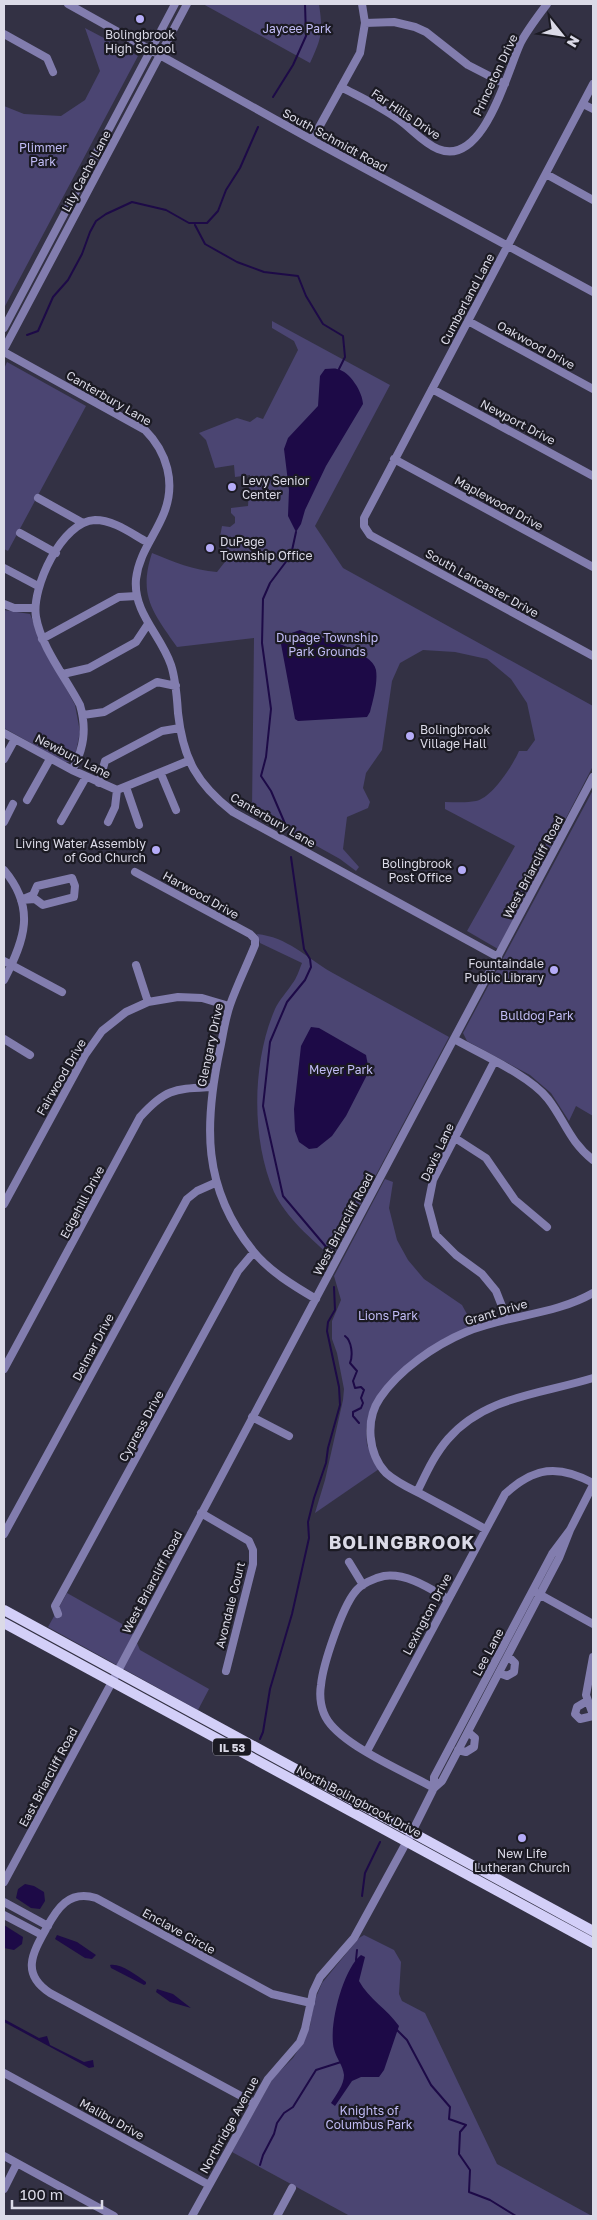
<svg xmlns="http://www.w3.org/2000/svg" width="597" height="2220" font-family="'Golos Text',sans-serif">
<rect width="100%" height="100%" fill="#333144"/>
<!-- green -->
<path fill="#4b4572" d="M203,4H319C323,32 322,37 310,63Z
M85,28L138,56L4,308V106L24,114L61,116L85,100L100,71Z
M272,321L390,385L315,526L343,568L593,706V766L498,949L467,931L515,846L445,809V802C455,802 466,803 476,801C492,798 513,765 519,751H527L535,740L527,703L511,679L487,659L455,652L423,650L400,663L392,681L382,750L366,773L363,788L370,802L368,808L347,817L343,849L359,867L356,871L340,859L252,810L254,638L177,647C153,612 138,596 152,553C174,562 193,570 217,572L228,558L226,545L219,542L222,526L230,527L235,523V517L231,513V508L248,506L250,475L235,477L234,465L215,468L206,440L199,433L237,418L250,422L257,417L263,419L298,350L294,341L272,328Z
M7,362L86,406L8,551L4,549V369Z
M4,610L30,614L42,643L75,705L80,732L75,756L70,762H65L4,728Z
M593,790V1116L576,1106L569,1121L551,1093L530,1075L467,1041L463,1033Z
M257,934C287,937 306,957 331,972C370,994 410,1015 449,1037L332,1258C312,1239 286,1218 274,1192C251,1139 252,1062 275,1009C279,1000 287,992 292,984C297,978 299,970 302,963L260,943Z
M385,1179L393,1182L389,1208L397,1240L408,1260L424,1279L462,1305L473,1325L443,1339L415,1358L369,1413L366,1430L367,1445L379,1469L315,1513L325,1480L343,1400L344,1389L337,1353L332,1339V1321L341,1300L334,1276Z
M67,1593L131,1629L140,1650L209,1689L198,1710L48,1627Z
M364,1935L394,1950L401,1962L399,1994L402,2001L425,2013L497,2164L592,2216H350L232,2152L273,2078L293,2058L304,2041L310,2026L314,2002L322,1983L359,1938Z"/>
<!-- water -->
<path fill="#1d0a47" d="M325,369C329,369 334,368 337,369C350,371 363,393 363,404L326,466L305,510L301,524L296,532L288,516L289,490L284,449L288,438L318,406L320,376Z
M300,630C318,637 373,651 376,670C378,683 373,700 370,712L367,717L298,721L295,719L281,644L286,635Z
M311,1027L319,1028L366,1055L369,1071L346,1116L332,1136L317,1148L309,1149L299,1142L295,1131L294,1109L301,1046Z
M25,1884L34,1886L44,1892L45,1901L40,1909L31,1908L16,1898L18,1889Z
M4,1925L23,1937L22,1944L14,1950L4,1948Z
M57,1935L77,1942L96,1955L92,1959L85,1958L55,1939Z
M361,1955L365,1957L359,1981C369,1999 387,2009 399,2026L384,2070L379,2077H361L352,2081L335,2106L331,2103C336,2095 344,2085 344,2075C343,2065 336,2058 334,2049C328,2027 343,1969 361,1955Z
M110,1965C121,1963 136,1975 146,1982V1984L144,1985L111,1968Z
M157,1989L173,1994L191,2008L170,2002L156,1992Z
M4,2019L39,2038L47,2036L50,2045L84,2062L93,2060L94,2067L89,2068L4,2022Z"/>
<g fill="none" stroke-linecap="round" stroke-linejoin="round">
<!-- stream -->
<path stroke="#1d0a47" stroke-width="2" d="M273,97L293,65L306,36L305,4
M195,225L205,244L237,262L264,272L298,276L306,296L323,324L343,336L345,357L339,369
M27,335L38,331L53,297L68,280L82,254L90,232L96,221L106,214L132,202L166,210L189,223H207L218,211L226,190L240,168L258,127
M286,826L271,791L261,776L266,757L271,709L262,643L263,599L270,583L291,555L296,532
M291,857L304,949L310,959L311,967L305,980L287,1002L270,1042L263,1106L283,1196L327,1248
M345,1336C352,1341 353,1356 350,1363L357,1371L353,1381L355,1388L361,1387L364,1390L361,1398L363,1403L361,1408L353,1412V1416L359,1423
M260,1739L263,1732L270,1689L292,1614L309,1538L308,1522L314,1498L326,1463L328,1448L340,1405L339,1387L327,1331L328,1322L335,1310L334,1287
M362,1896L365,1873L380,1842
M356,1960L357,1950
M395,2028L407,2040L431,2085L450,2107L449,2119L466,2125L460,2132L459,2154L470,2170L469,2192L490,2200L516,2216
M260,2165L263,2155L274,2134L277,2123L284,2113L293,2107L316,2070L341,2062"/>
<!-- minor -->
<path stroke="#827dae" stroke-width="8" d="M68,4L312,140L593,292
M365,23L394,22L415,27L426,32L468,65L505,84
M4,34L47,58L53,72
M593,84L364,518V526L370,535L593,656
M341,87C360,97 380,106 398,119C411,128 423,143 438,149C484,168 507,71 521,42C528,29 538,16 547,4
M583,104L593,109
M312,140L360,53L365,23L362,4
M546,174L593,200
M468,321L593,389
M4,328L175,4
M4,349L187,4
M4,352L145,430C167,452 176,483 164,513C155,536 139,553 136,579C133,613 161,635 171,665C176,680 177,698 178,713C183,759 197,784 233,812L498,957
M432,389L593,476
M394,459L593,567
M38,498L83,523
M20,533L56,553
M4,568L38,586
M4,604L14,608H35
M42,639L119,597L137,596
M63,674L89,668L136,642L148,624
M83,715L104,712L157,682L176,686
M4,733L72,770L117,790L188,761
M4,759L15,739
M72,770C84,749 87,729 80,705C66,678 41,647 36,617C31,588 62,521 95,520C114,520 132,534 147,542
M161,774L176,810
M99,783L105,761L162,731L180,728
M126,787L139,825
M27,800L50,759
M61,821L86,777
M4,822L13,804
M108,822L115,807L117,790
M4,870C36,908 25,939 4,980
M135,872L250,934L255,939V945C247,965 237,985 230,1005C225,1019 223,1035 220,1049C204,1124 202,1188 253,1251C269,1271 294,1286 316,1299
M72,878L75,886L74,897L43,905L35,899L21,900L33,895L37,886Z
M4,961L62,992
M136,965L148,1002
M4,1039L30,1055
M454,1039C481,1054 530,1076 548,1099C565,1121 569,1141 593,1160
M494,1062L433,1180L428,1205L436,1235L456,1255L482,1274L496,1291L507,1319
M455,1138L486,1158L515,1200L547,1227
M4,1204L85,1055L102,1031L126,1012L148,1002L178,997L202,998L229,1006
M4,1369L140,1117C166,1088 175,1089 212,1087
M252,1417L289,1436
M417,1492C426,1474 434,1455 448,1439C485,1396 542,1394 593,1378
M201,1513L249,1541L253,1550V1564L226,1671
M485,1529C464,1517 443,1506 421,1494C409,1488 396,1482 386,1473C368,1454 365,1420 380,1398C399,1370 435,1345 466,1332C507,1315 555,1315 593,1293
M4,1534L187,1199L197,1191L215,1183
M349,1562L363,1585
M537,1593L593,1624
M58,1614L55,1606L238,1271L254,1252
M593,1657L586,1695L593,1715
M499,1673L507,1676L514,1672L515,1663L508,1656
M587,1701L577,1707L575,1714L580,1719L593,1716
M458,1750L466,1752L474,1747L475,1738L468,1732
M367,1751L505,1494C534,1467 558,1464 593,1483
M434,1788C405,1772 346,1747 328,1721C321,1711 319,1697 321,1685C323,1664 342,1608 355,1592C361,1584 374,1578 384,1576C407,1573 429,1588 448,1599
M434,1788V1777L552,1554L570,1530L593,1485
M4,1882L112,1682L593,777
M4,1902L48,1926
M4,1915L42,1935
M4,2073L209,2185
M254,2103L50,1993C21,1974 32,1954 46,1929C57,1908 69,1890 96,1898L272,1994L311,2003
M4,2156L114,2216
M4,2189L17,2163
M192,2216L268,2079L300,2042L305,2029L313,1992L320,1977L354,1938L412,1832L434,1788L442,1781L559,1558L570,1530
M277,2216L292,2188"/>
<!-- major -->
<path stroke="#d3cff8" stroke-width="10" d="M4,1610L593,1931
M4,1623L593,1943"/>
</g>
<!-- markers -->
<g fill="#b5acf8" stroke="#1b1a23" stroke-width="2">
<circle cx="140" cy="19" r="5"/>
<circle cx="232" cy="487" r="5"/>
<circle cx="210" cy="548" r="5"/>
<circle cx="410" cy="736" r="5"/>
<circle cx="156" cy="850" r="5"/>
<circle cx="462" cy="870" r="5"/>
<circle cx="554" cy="970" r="5"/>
<circle cx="522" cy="1838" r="5"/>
</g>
<g text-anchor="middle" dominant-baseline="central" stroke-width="4.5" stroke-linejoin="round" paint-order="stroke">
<!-- shield labels -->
<rect fill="#1b1a23" stroke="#a1a0ac" stroke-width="1" x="213" y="1738.5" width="38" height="17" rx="4"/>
<g font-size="11" font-weight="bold" fill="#dbdae7">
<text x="232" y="1747">IL 53</text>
</g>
<!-- park labels -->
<g font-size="12" fill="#c1bcf5" stroke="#1b1a23">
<text x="297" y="28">Jaycee Park</text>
<text x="43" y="147">Plimmer<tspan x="43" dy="14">Park</tspan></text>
<text x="327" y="637">Dupage Township<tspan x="327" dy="14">Park Grounds</tspan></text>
<text x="537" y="1015">Bulldog Park</text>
<text x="341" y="1069">Meyer Park</text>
<text x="388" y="1315">Lions Park</text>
<text x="369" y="2110">Knights of<tspan x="369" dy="14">Columbus Park</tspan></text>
</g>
<!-- poi labels -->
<g font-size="12" fill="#dbdae7" stroke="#1b1a23" text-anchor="start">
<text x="140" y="34" text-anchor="middle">Bolingbrook<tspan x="140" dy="14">High School</tspan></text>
<text x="242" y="480">Levy Senior<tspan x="242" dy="14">Center</tspan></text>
<text x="220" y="541">DuPage<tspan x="220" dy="14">Township Office</tspan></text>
<text x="420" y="729">Bolingbrook<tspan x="420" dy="14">Village Hall</tspan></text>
<text x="146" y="843" text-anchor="end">Living Water Assembly<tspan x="146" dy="14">of God Church</tspan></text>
<text x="452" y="863" text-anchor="end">Bolingbrook<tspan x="452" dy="14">Post Office</tspan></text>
<text x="544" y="963" text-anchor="end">Fountaindale<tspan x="544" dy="14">Public Library</tspan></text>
<text x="522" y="1853" text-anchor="middle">New Life<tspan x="522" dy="14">Lutheran Church</tspan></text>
</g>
<!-- street labels -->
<g font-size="12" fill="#dbdae7" stroke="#1b1a23">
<text transform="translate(495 75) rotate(-65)">Princeton Drive</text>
<text transform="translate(406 114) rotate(34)">Far Hills Drive</text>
<text transform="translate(335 140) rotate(29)">South Schmidt Road</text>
<text transform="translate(86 171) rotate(-62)">Lily Cache Lane</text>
<text transform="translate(467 299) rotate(-62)">Cumberland Lane</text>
<text transform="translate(536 345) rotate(29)">Oakwood Drive</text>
<text transform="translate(109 398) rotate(30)">Canterbury Lane</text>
<text transform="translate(518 422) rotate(28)">Newport Drive</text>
<text transform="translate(499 503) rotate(29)">Maplewood Drive</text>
<text transform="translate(482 583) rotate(29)">South Lancaster Drive</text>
<text transform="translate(73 756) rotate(27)">Newbury Lane</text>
<text transform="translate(273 820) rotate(30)">Canterbury Lane</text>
<text transform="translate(533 867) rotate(-62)">West Briarcliff Road</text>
<text transform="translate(201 895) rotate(29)">Harwood Drive</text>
<text transform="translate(210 1045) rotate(-78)">Glengary Drive</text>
<text transform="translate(61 1077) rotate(-60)">Fairwood Drive</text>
<text transform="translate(437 1152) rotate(-65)">Davis Lane</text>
<text transform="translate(82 1202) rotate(-62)">Edgehill Drive</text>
<text transform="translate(343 1224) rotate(-62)">West Briarcliff Road</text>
<text transform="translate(496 1312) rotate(-16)">Grant Drive</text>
<text transform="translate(93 1347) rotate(-62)">Delmar Drive</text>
<text transform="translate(141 1426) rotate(-61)">Cypress Drive</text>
<text transform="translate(152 1582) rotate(-62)">West Briarcliff Road</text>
<text transform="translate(230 1605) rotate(-76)">Avondale Court</text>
<text transform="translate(427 1614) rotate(-62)">Lexington Drive</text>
<text transform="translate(488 1652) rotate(-62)">Lee Lane</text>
<text transform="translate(48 1777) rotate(-62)">East Briarcliff Road</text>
<text transform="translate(359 1801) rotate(28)">North Bolingbrook Drive</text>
<text transform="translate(179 1931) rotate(29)">Enclave Circle</text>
<text transform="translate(112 2119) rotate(29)">Malibu Drive</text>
<text transform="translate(229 2125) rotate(-61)">Northridge Avenue</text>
</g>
<!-- district labels -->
<g font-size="18" font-weight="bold" letter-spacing="1" fill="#dbdae7" stroke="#1b1a23">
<text x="402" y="1542">BOLINGBROOK</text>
</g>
</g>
<!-- border -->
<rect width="597" height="2220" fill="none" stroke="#dbdae7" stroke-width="10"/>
<!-- north arrow -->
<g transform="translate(562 35) rotate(120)" stroke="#1b1a23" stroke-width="4" paint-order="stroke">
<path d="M0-4L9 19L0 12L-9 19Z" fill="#dbdae7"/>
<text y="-8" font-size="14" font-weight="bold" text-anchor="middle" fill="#dbdae7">N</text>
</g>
<!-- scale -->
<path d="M12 2200v8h90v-8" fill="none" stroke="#dbdae7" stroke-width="2.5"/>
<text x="20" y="2200" font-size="15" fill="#dbdae7" stroke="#1b1a23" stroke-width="4" paint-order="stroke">100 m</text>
</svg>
